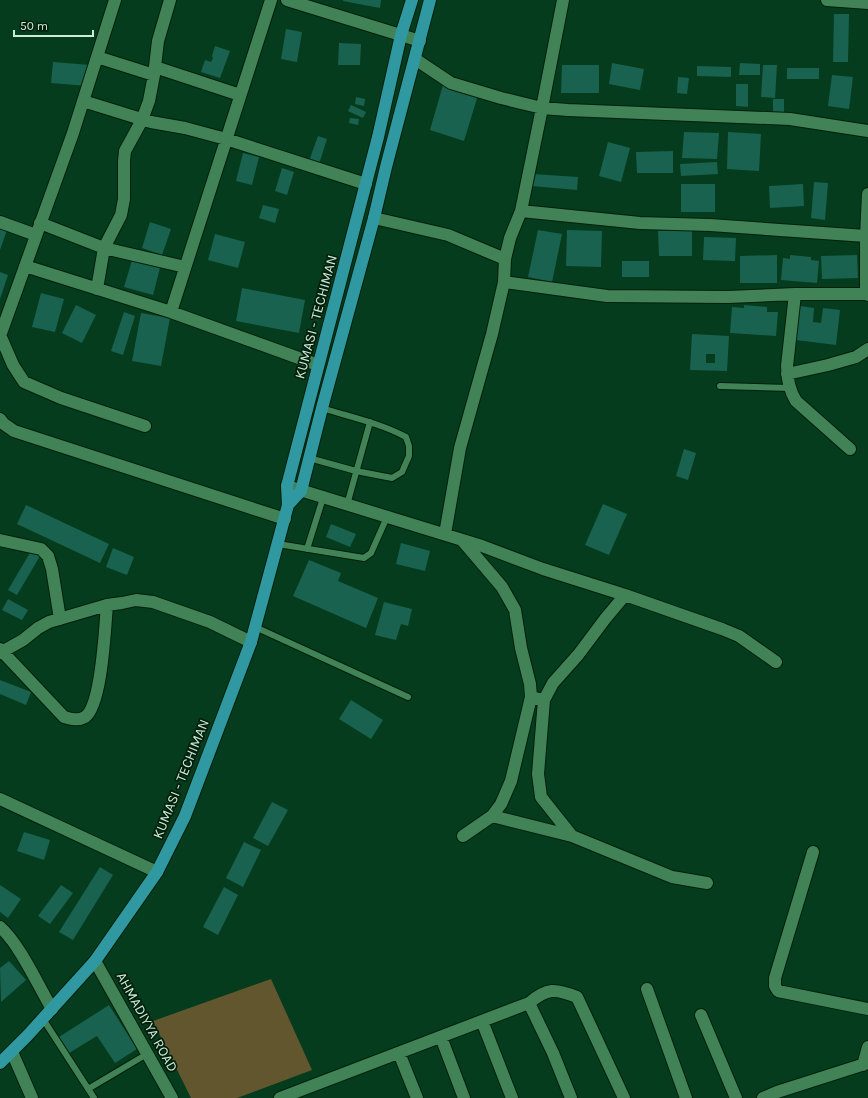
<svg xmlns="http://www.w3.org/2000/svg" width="868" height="1098" font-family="Karla,sans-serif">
<rect width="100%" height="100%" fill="#053c1d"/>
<!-- green -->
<path fill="#62562e" d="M271,979L312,1070L237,1098H191L153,1021Z"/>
<!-- building -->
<path fill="#196250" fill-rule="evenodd" d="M343,0H381L380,8L343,1Z
M834,14H849L848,62H833Z
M286,29L302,32L297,62L281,59Z
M339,43L361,44L360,65H338Z
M215,46L230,51L220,78L201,72L205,60L211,62L213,58L212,56Z
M53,62L90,65L88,86L51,83Z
M612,63L644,69L640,90L609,84Z
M740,63L760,64V75H739Z
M562,65H599V93H561Z
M763,65H777L775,98L761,97Z
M697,66L731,67V77L697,76Z
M787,68H819V79H787Z
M832,75L853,77L849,109L828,106Z
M678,77L689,78L687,94L677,93Z
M736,84H748V107L736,106Z
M443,85L478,95L464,141L430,130Z
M356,97L365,99L364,106L355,104Z
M773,99H784V112H773Z
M351,105L366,112L363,118L348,111Z
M350,118L359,119L358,125L349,123Z
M684,132L719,133L717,159L682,158Z
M728,132L761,134L759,171L727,169Z
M318,136L327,139L319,164L309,161Z
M608,142L630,148L621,182L599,176Z
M673,151V173H637L636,152Z
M243,153L259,157L252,185L236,181Z
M717,162L718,174L681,176L680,164Z
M282,168L294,172L287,195L275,191Z
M533,174L578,177L577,190L532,186Z
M814,182L828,183L825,220L811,218Z
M681,184H715V212H681Z
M803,184L804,206L770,208L769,186Z
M263,205L279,209L275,223L259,218Z
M150,222L171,229L162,255L142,248Z
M0,227L7,230L0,250Z
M538,230L562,234L552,282L528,277Z
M567,230L602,231L601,267L566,266Z
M692,230V256H659L658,231Z
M215,234L245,242L238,268L208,260Z
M704,237L736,238L735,261L703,260Z
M777,255V283H740V256Z
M790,255L811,257V260L819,261L817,283L781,280L783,258L790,259Z
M857,255L858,278L822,279L821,256Z
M133,257L161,264L153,295L124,287Z
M622,261H649V277H622Z
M0,272L8,275L0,299Z
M242,288L305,300L299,333L236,321Z
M41,293L64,299L55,332L32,327Z
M76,305L96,315L82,343L62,333Z
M744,305L767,307V312H778L776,336L730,333L732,307L744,308Z
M800,306L814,308L813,322L821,323L823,308L840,310L836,345L796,340Z
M124,312L135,316L123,355L111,351Z
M141,313L170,318L161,366L132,361Z
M692,334L729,336L727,371L690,370ZM706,354H715V363H706Z
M684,449L696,453L688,480L676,476Z
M603,504L627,514L609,555L585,545Z
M26,505L109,544L100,563L17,524Z
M331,524L356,534L350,547L326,537Z
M401,543L430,551L425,571L396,564Z
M113,548L134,557L127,575L106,567Z
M31,551L40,556L17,595L8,590Z
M309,560L341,573L338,581L378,598L366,628L293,596Z
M8,599L28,610L22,620L2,610Z
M384,602L412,609L408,626L401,624L396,640L375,635Z
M0,680L31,692L26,705L0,694Z
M351,700L383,720L371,739L339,719Z
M272,802L288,810L268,846L253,838Z
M24,832L50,840L44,860L17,851Z
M244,842L261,850L243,887L226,878Z
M100,867L113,875L73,940L59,932Z
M0,885L21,899L8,918L0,912Z
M61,885L73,893L50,924L38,916Z
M224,887L238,895L218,935L203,927Z
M9,961L26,980L1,1002L0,968Z
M109,1005L137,1049L115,1063L97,1036L69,1053L59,1037Z"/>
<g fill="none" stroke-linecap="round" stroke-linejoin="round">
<!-- service casing -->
<g stroke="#00200b" stroke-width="8">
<path id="service" d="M720,386L790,388
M309,458L356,471L392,478L402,472L409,456V446L406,437C380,423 350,417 322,408
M347,505L370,422
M278,544L364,558L371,553L387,517
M307,549L323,498
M255,627L408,697
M43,1019L94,1098
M88,1089L147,1054"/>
</g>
<!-- minor casing -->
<g stroke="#00200b" stroke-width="14">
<path id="minor" d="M287,0L420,41
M827,0L868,3
M97,57L154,75
M415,59L451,83L501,98L542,108L563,0
M155,67L240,95
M83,101L151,122L185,128L226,139L366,184
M868,194L866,236V294L868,295
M521,211L542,108L568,110L790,119L868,131
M374,218L448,235L505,259
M0,222L36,235
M40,223L104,248L185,267
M25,266L171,312L318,365
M504,282L607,296L728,297L795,294H866
M97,289L104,248L121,215L124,199V161L125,151L142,120L149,101L154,75L158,41L170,0
M795,294L787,366C787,379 789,390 796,401L850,449
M171,312L271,0
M0,335L13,365L24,382L61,398L145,426
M0,336L73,133L115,0
M787,374L828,365L856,357L868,349
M0,419L4,424L14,431L285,519
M287,486L482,546L543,569L625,595L722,629L739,636L776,662
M445,534L460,448L492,334L504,282L505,259L510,238L521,211L640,223L710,225L866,236
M0,540L41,549L48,556L52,569L60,619
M462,540L502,587L515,610L521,648L530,684L531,697L544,700
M625,595L605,619L578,655L553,683L544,700L538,774L541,797L572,836L672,877L707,883
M0,649L64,717C71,719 78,721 85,717C102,705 105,627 107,605
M0,653L23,640L38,628L49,622L107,605L122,603L136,600L153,602L210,622L251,642
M0,799L157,872
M492,816L572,836
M463,836L492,816L501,804L511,781L531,697
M813,852L775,978V986L778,991L868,1009
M0,927C19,943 39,987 52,1009
M647,989L686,1098
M529,1003L553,1053L571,1098
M701,1015L736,1098
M482,1021L512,1098
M441,1037L464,1098
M12,1052L32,1098
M399,1053L417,1098
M863,1065L868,1047
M280,1098L529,1003C547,988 555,988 577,997L624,1098
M763,1098L777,1092L868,1063"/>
</g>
<!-- tertiary casing -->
<g stroke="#00200b" stroke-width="14">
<path id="tertiary" d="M95,961L172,1098"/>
</g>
<!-- trunk casing -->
<g stroke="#00200b" stroke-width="14">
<path id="trunk" d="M288,505L301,491L322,408L374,218L386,167L430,0
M0,1063L28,1035L95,961L157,872L185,816L251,642L288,505L287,486L378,137L401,35L412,0"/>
</g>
<!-- service -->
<use href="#service" stroke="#418256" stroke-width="6"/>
<!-- minor -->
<use href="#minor" stroke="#418256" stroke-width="12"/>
<!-- tertiary -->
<use href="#tertiary" stroke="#418256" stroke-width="12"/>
<!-- trunk -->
<use href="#trunk" stroke="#3098a0" stroke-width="12"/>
</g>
<g text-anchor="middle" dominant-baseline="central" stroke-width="3.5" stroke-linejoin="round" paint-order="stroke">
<!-- street labels -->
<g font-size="14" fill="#cbecd4" stroke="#041f0e">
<text transform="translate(316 317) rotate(-75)">KUMASI - TECHIMAN</text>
<text transform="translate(181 779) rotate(-68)">KUMASI - TECHIMAN</text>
<text transform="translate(147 1022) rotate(61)">AHMADIYYA ROAD</text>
</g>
</g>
<!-- scale -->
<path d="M14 30v6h79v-6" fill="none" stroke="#cbecd4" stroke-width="2"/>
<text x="20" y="30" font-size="12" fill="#cbecd4" stroke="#041f0e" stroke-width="3" paint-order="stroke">50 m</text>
</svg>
